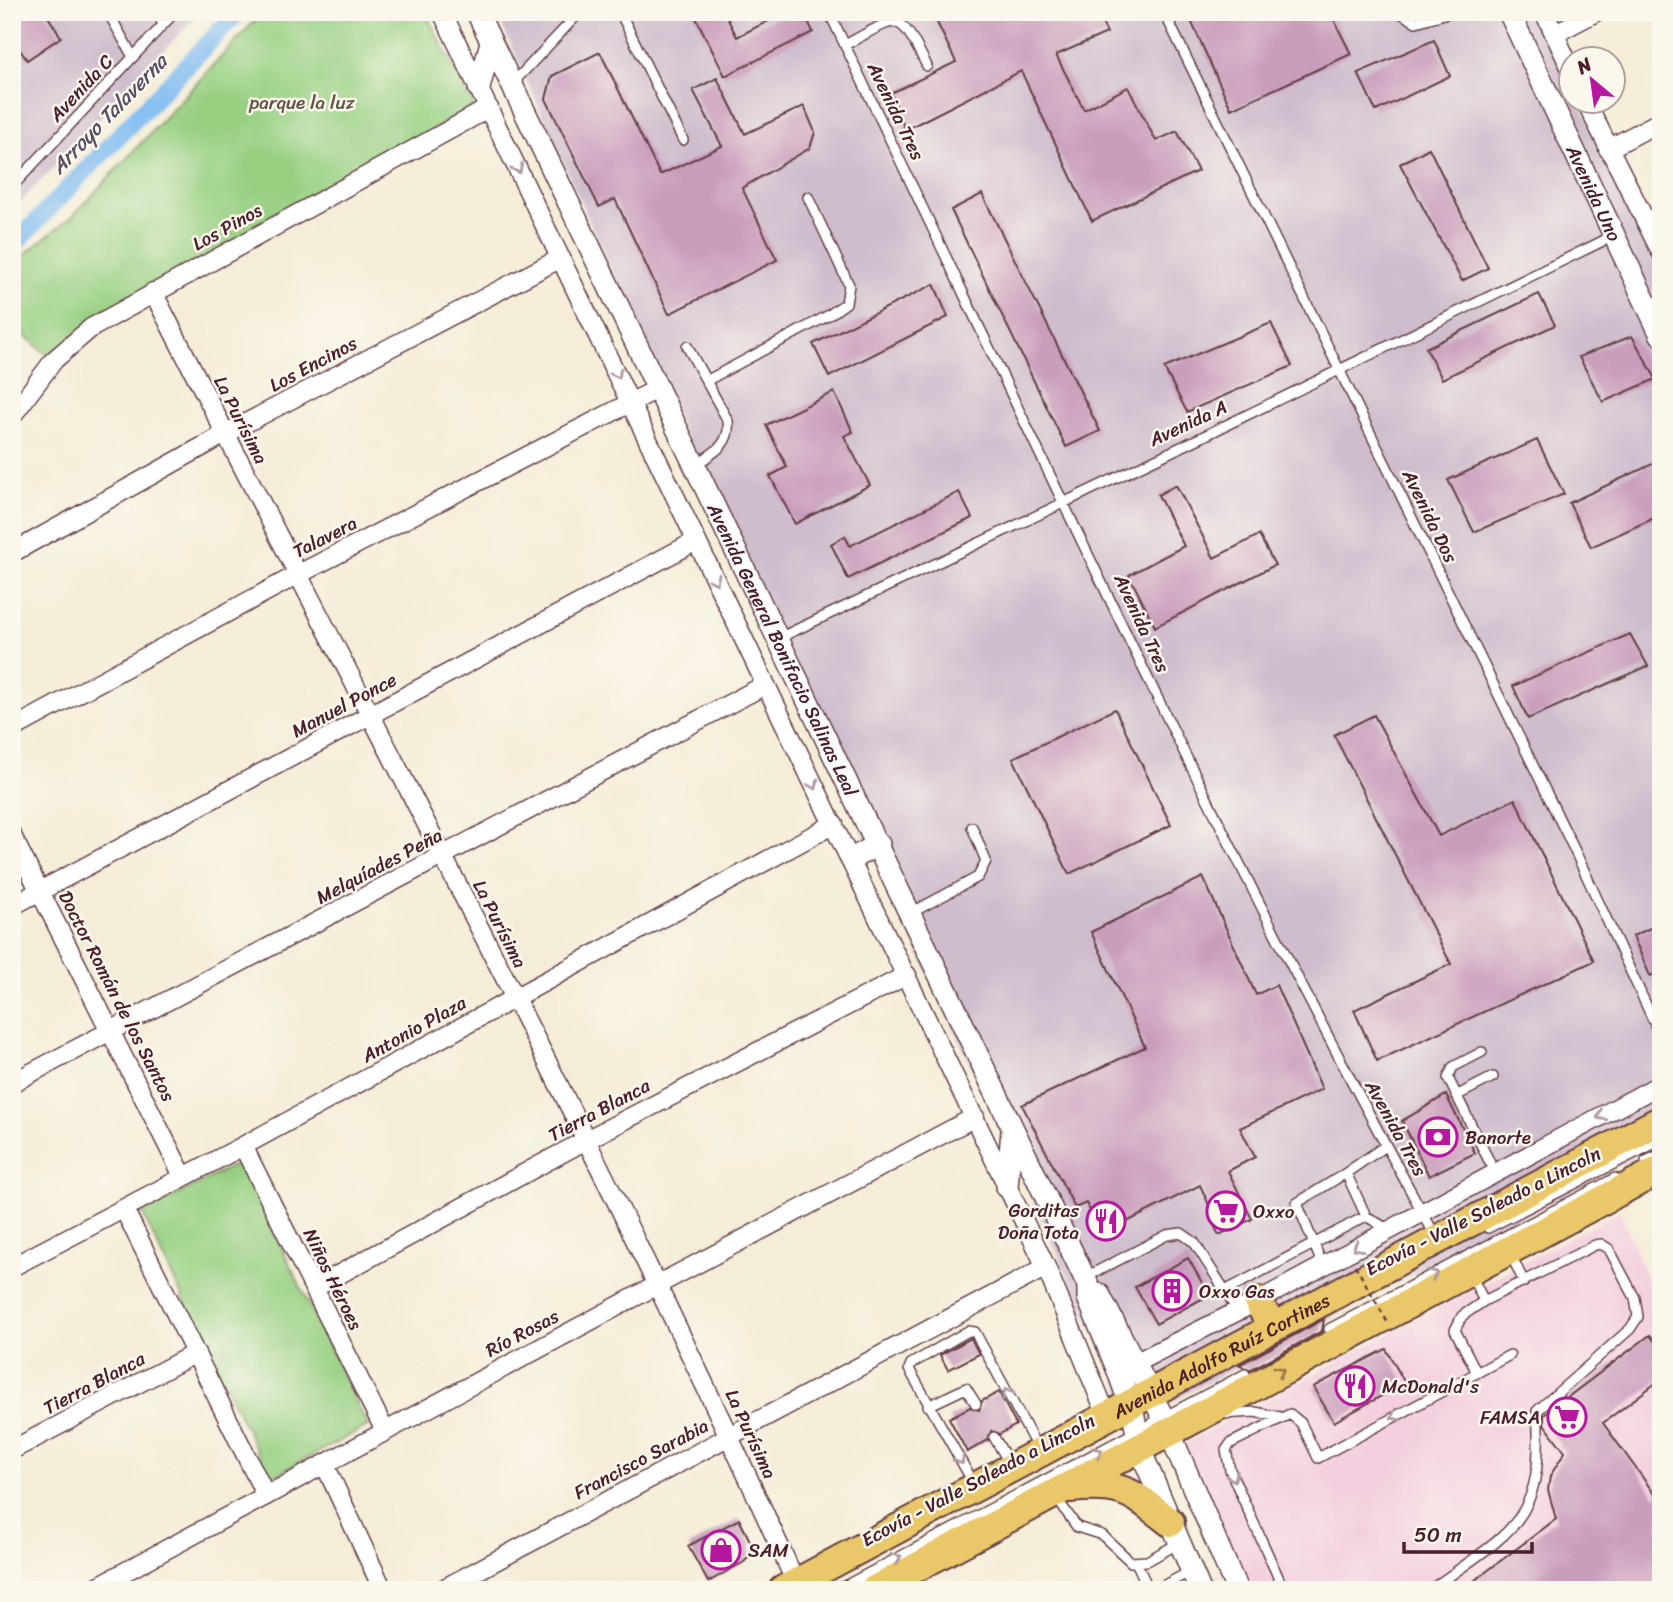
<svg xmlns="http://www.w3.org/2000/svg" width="1673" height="1602" font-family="Sriracha,sans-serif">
<rect width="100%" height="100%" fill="#fbf7ec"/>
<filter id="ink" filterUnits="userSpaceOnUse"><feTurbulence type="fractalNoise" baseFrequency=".0143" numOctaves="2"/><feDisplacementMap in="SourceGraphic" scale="14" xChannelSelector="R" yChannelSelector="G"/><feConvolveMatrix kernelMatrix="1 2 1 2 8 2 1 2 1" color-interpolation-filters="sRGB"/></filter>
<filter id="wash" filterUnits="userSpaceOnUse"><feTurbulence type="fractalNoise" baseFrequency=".00686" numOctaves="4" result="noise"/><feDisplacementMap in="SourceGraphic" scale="28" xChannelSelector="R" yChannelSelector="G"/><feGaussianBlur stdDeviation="1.57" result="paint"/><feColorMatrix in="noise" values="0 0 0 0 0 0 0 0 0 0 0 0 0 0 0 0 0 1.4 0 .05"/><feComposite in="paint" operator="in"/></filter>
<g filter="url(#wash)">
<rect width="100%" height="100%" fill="#f4edd7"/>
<!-- built -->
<path fill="#f3cfdf" d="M1620,1211L1661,1314V1590H1249L1183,1444Z"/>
<!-- industrial -->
<path fill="#cfbdce" d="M12,12H200L12,211Z
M496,12H1538L1571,84L1572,102H1580L1661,276V1143L1135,1421L853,811Z"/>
<!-- green -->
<path fill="#98d082" stroke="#717856" stroke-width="2" d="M263,12H425L474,106L91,328L54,360L12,325V264L73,216Z
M240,1162L368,1426L270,1478L142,1213Z"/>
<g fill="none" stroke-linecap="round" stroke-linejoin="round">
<!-- canal -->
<path stroke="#7fbcf2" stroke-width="18" d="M12,247L238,12"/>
</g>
<g id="blocks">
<!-- building -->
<path fill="#c99dbc" d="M12,12H45L61,37L27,60L18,47L12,50Z
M693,12H724L737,37L786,12H804L813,32L725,76Z
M932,12H1097L1107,33L1056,55L1084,110L1128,87L1156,141L1177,131L1198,171L1092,221L1021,71L905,130L891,93L956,62Z
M1187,12H1330L1351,54L1231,109Z
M1434,40L1450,76L1376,111L1358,73Z
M600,52L660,175L722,146L693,90L717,78L745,134L804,106L815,132L810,148L742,188L777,260L669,314L615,199L599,207L546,99L552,76Z
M1429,148L1488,268L1462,281L1400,164Z
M982,194L1100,431L1066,447L951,210Z
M934,284L948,317L829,377L813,344Z
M1539,294L1555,325L1442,379L1426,348Z
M1271,323L1292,366L1187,412L1164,368Z
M1632,336L1656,379L1603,402L1579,357Z
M834,392L853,432L844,436L870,485L795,524L770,476L787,467L766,425Z
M1537,440L1564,494L1474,532L1448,480Z
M1661,460V515L1591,547L1569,503Z
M1176,485L1214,558L1259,535L1275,565L1155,627L1129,575L1184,546L1158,495Z
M959,492L972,518L848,579L831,544L845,536L850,546Z
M1630,634L1648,666L1528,719L1513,686Z
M1115,709L1171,825L1069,874L1013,758Z
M1374,715L1439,836L1515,799L1594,961L1377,1061L1354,1010L1451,964L1334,735Z
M1203,877L1256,995L1276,985L1322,1089L1240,1128L1255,1157L1228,1171L1252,1219L1219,1235L1210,1218L1214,1216L1200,1185L1103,1234L1086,1203L1075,1208L1022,1105L1145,1047L1091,932Z
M1661,923V971L1650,976L1633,936Z
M1446,1095L1475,1153L1429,1176L1402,1121Z
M1188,1258L1209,1295L1156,1324L1135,1287Z
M1324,1319L1322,1331L1250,1370L1239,1365Z
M1650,1335L1656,1343L1661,1339V1379L1603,1423L1656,1496L1661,1492V1590H1462L1556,1519L1548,1490L1550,1476L1565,1452L1544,1424V1415Z
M971,1338L979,1354L948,1370L940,1355Z
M1386,1349L1405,1383L1334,1422L1313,1387Z
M999,1392L1016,1425L1000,1434L991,1431L988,1440L967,1452L949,1418L970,1407L979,1410L982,1401Z
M739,1519L751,1543V1555L744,1562L708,1582L688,1546Z"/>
</g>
</g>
<g filter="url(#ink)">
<use href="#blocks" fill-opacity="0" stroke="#643e45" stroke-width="2"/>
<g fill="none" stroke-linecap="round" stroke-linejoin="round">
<!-- service casing -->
<g stroke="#643e45" stroke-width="12">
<path id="service" d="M108,12L133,57
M157,12L163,25
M620,12L683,140
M829,12C1027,423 1215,838 1436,1237
M1164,12L1575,851L1661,1037
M1399,12L1416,22L1451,12
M845,45C900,16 897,7 927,66
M513,83L580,12
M12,187L175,12
M687,346L728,421C731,445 713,453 695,465
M706,381L829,315L846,303L849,285L808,197
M779,638L1202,437L1613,236
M911,913L978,877L986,861L972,827
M1482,1052L1453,1067L1448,1078L1495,1173
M1456,1096L1493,1077
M1646,1161L1661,1154
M1366,1216L1346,1173L1385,1146
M1488,1228L1661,1140
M1511,1255L1524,1282
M1323,1266L1297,1203L1346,1173
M1470,1273L1484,1301
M1084,1278L1167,1235L1181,1233L1194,1242L1238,1311
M1225,1291L1366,1216L1389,1230
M1329,1329L1615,1178
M928,1406L966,1388L976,1404
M1223,1414L1255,1412L1280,1417
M994,1437L1011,1466
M974,1484L909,1369L911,1364L968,1331L975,1332L1039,1451
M1055,1496L1077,1527L1102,1535L1131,1562L1147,1561L1179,1543
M1137,1564L1149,1590
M837,1590L1245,1374
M1155,1590L1191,1571
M1284,1590L1230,1470L1226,1450L1231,1443L1290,1414L1301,1423L1318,1458L1510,1355
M1430,1590C1513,1530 1545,1522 1537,1411L1630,1329L1638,1317L1635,1298L1609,1249L1601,1244L1595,1245L1484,1301L1462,1316L1455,1330L1477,1373"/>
</g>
<!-- minor casing -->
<g stroke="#643e45" stroke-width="21">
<path id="minor" d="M442,12L1046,1267L1107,1416
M1544,12L1572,71
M1554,34L1596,12
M1586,102L1661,252
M1608,149L1661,121
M153,292C371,720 599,1144 796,1583
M12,416L54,360L91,328L489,108
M12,553L225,434L561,258
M12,729L297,575L659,388
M12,836L183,1176
M12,906L696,541
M12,1083L765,685
M243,1146L385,1431
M124,1209L266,1496
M12,1267L243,1146L834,824
M314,1288L586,1140L907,975
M1123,1369L1258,1301L1661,1084
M12,1450L196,1353
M325,1465L383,1590
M91,1590L657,1285L975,1117
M441,1590L1046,1267"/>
</g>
<!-- tertiary casing -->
<g stroke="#643e45" stroke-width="24">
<g id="tertiary">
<path id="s1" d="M477,12L1088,1285V1298L1118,1371L1134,1416L1139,1447L1200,1590"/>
<path id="s2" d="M1509,12L1661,335"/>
<path d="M479,88L491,42"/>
<path d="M851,859L879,844"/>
<path d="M1007,1187L1012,1131"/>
<path d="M1099,1294L1163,1417L1237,1590"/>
</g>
</g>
<!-- primary casing -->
<g stroke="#643e45" stroke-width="32">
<g id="primary">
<path d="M1258,1301L1272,1326"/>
<path d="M1070,1488C1123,1483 1130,1491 1170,1522"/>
<path id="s3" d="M783,1590L1661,1120"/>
<path d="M874,1590L1661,1169"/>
</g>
</g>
<!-- service -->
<use href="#service" stroke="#fff" stroke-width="9"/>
<!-- minor -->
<use href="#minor" stroke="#fff" stroke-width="18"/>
<!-- tertiary -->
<use href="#tertiary" stroke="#fff" stroke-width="21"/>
<!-- primary -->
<use href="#primary" stroke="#eac769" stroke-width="28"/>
<!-- path-bridge -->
<path stroke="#643e45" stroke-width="2.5" stroke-dasharray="5 5" stroke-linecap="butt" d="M1355,1265L1389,1325"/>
</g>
<!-- one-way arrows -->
<defs><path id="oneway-chevron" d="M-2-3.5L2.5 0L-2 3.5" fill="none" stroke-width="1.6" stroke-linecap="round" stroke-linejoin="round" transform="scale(1.75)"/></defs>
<g stroke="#ae9aa0">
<use href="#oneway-chevron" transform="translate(518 169) rotate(64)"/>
<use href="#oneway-chevron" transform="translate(617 374) rotate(64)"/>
<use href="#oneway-chevron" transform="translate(715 580) rotate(64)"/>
<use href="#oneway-chevron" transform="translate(814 785) rotate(64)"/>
<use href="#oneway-chevron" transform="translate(1601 1116) rotate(152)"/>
<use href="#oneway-chevron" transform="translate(1357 1247) rotate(151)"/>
<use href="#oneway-chevron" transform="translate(1433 1274) rotate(-28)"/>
<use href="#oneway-chevron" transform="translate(1007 1393) rotate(-118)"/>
<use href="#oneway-chevron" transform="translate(1395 1416) rotate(152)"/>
<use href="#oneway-chevron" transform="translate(1098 1452) rotate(-28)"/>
<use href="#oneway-chevron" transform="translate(960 1460) rotate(60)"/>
<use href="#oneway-chevron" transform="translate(1233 1477) rotate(68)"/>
<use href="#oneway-chevron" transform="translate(897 1558) rotate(-28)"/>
</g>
<use stroke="#9a734a" href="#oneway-chevron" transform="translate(1280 1371) rotate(-28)"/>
</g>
<!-- icons -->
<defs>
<g id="bank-ring" transform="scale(2.0125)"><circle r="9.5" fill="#fbf7ec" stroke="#b5179e" stroke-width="1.5"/><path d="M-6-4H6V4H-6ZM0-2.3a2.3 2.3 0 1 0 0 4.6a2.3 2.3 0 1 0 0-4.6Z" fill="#b5179e"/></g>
<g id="supermarket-ring" transform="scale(2.0125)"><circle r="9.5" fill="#fbf7ec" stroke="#b5179e" stroke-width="1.5"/><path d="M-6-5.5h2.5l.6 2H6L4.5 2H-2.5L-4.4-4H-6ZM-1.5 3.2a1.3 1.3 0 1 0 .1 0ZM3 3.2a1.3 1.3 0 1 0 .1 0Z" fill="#b5179e"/></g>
<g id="restaurant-ring" transform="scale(2.0125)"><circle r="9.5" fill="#fbf7ec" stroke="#b5179e" stroke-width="1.5"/><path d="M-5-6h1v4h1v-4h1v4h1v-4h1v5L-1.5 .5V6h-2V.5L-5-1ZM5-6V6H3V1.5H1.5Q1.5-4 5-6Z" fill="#b5179e"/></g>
<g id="building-ring" transform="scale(2.0125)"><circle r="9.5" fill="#fbf7ec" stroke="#b5179e" stroke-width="1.5"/><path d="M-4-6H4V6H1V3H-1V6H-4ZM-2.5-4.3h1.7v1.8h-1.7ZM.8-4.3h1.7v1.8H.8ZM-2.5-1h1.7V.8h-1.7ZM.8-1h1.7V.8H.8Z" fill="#b5179e"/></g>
<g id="shop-ring" transform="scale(2.0125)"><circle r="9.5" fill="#fbf7ec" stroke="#b5179e" stroke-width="1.5"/><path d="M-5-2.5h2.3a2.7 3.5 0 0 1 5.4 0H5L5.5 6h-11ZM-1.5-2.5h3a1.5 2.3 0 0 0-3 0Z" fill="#b5179e"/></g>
</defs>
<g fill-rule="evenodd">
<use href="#bank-ring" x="1438" y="1137"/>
<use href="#supermarket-ring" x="1226" y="1211"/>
<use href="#restaurant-ring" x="1106" y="1221"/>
<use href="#building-ring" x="1172" y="1291"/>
<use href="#restaurant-ring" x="1355" y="1386"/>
<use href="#supermarket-ring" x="1567" y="1417"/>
<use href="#shop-ring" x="721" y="1550"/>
</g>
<g text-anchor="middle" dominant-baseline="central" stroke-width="5" stroke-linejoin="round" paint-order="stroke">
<!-- street labels -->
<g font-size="19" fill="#4a1f2b" stroke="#fbf7ec">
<text transform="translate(81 88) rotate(-47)">Avenida C</text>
<text transform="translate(896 111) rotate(64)">Avenida Tres</text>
<text stroke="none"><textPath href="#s2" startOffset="200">Avenida Uno</textPath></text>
<text transform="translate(227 227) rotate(-29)">Los Pinos</text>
<text transform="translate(313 364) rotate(-28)">Los Encinos</text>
<text transform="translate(241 420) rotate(63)">La Purísima</text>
<text transform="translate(1188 423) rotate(-25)">Avenida A</text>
<text transform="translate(1430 516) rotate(64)">Avenida Dos</text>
<text transform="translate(325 537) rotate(-27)">Talavera</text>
<text transform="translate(1142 623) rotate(65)">Avenida Tres</text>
<text stroke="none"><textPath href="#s1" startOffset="707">Avenida General Bonifacio Salinas Leal</textPath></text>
<text transform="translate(344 705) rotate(-28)">Manuel Ponce</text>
<text transform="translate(379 866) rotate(-28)">Melquíades Peña</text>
<text transform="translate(500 924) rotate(63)">La Purísima</text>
<text transform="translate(117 996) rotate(63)">Doctor Román de los Santos</text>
<text transform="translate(414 1029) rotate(-29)">Antonio Plaza</text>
<text transform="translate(599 1110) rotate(-28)">Tierra Blanca</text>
<text transform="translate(1396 1128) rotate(61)">Avenida Tres</text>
<text transform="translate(1483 1211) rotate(-27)">Ecovía - Valle Soleado a Lincoln</text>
<text transform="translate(333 1279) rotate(64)">Niños Héroes</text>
<text transform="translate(522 1333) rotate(-28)">Río Rosas</text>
<text stroke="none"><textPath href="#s3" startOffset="497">Avenida Adolfo Ruíz Cortines</textPath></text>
<text transform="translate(94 1383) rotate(-28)">Tierra Blanca</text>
<text transform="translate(751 1434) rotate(65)">La Purísima</text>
<text transform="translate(641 1459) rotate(-28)">Francisco Sarabia</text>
<text transform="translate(978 1480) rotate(-28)">Ecovía - Valle Soleado a Lincoln</text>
</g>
<!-- park labels -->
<g font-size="19" fill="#615445" stroke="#fbf7ec">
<text x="302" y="102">parque la luz</text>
</g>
<!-- poi labels -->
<g font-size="19" fill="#4a1f2b" stroke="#fbf7ec" text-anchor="start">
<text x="1465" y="1137">Banorte</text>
<text x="1079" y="1210" text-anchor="end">Gorditas<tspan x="1079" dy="22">Doña Tota</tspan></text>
<text x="1253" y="1211">Oxxo</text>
<text x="1199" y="1291">Oxxo Gas</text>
<text x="1382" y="1386">McDonald's</text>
<text x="1540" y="1417" text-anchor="end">FAMSA</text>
<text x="748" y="1550">SAM</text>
</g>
<!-- water labels -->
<g font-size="21" font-style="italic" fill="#5a4e67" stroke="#fbf7ec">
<text transform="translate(109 114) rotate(-46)">Arroyo Talaverna</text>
</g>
</g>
<!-- margin -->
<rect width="1673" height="1602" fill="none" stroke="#fbf7ec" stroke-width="42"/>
<!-- north arrow -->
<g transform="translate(1592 80) rotate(331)"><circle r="33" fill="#fbf7ec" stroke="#b4a19f" stroke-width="2"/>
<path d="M0-5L12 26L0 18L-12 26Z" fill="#b5179e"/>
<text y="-10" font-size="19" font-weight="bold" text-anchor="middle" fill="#4a1f2b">N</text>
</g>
<!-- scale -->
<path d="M1404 1542v10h128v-10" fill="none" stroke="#4a1f2b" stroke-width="3.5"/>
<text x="1414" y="1542" font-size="21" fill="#4a1f2b" stroke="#fbf7ec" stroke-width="5" paint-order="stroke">50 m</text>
</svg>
